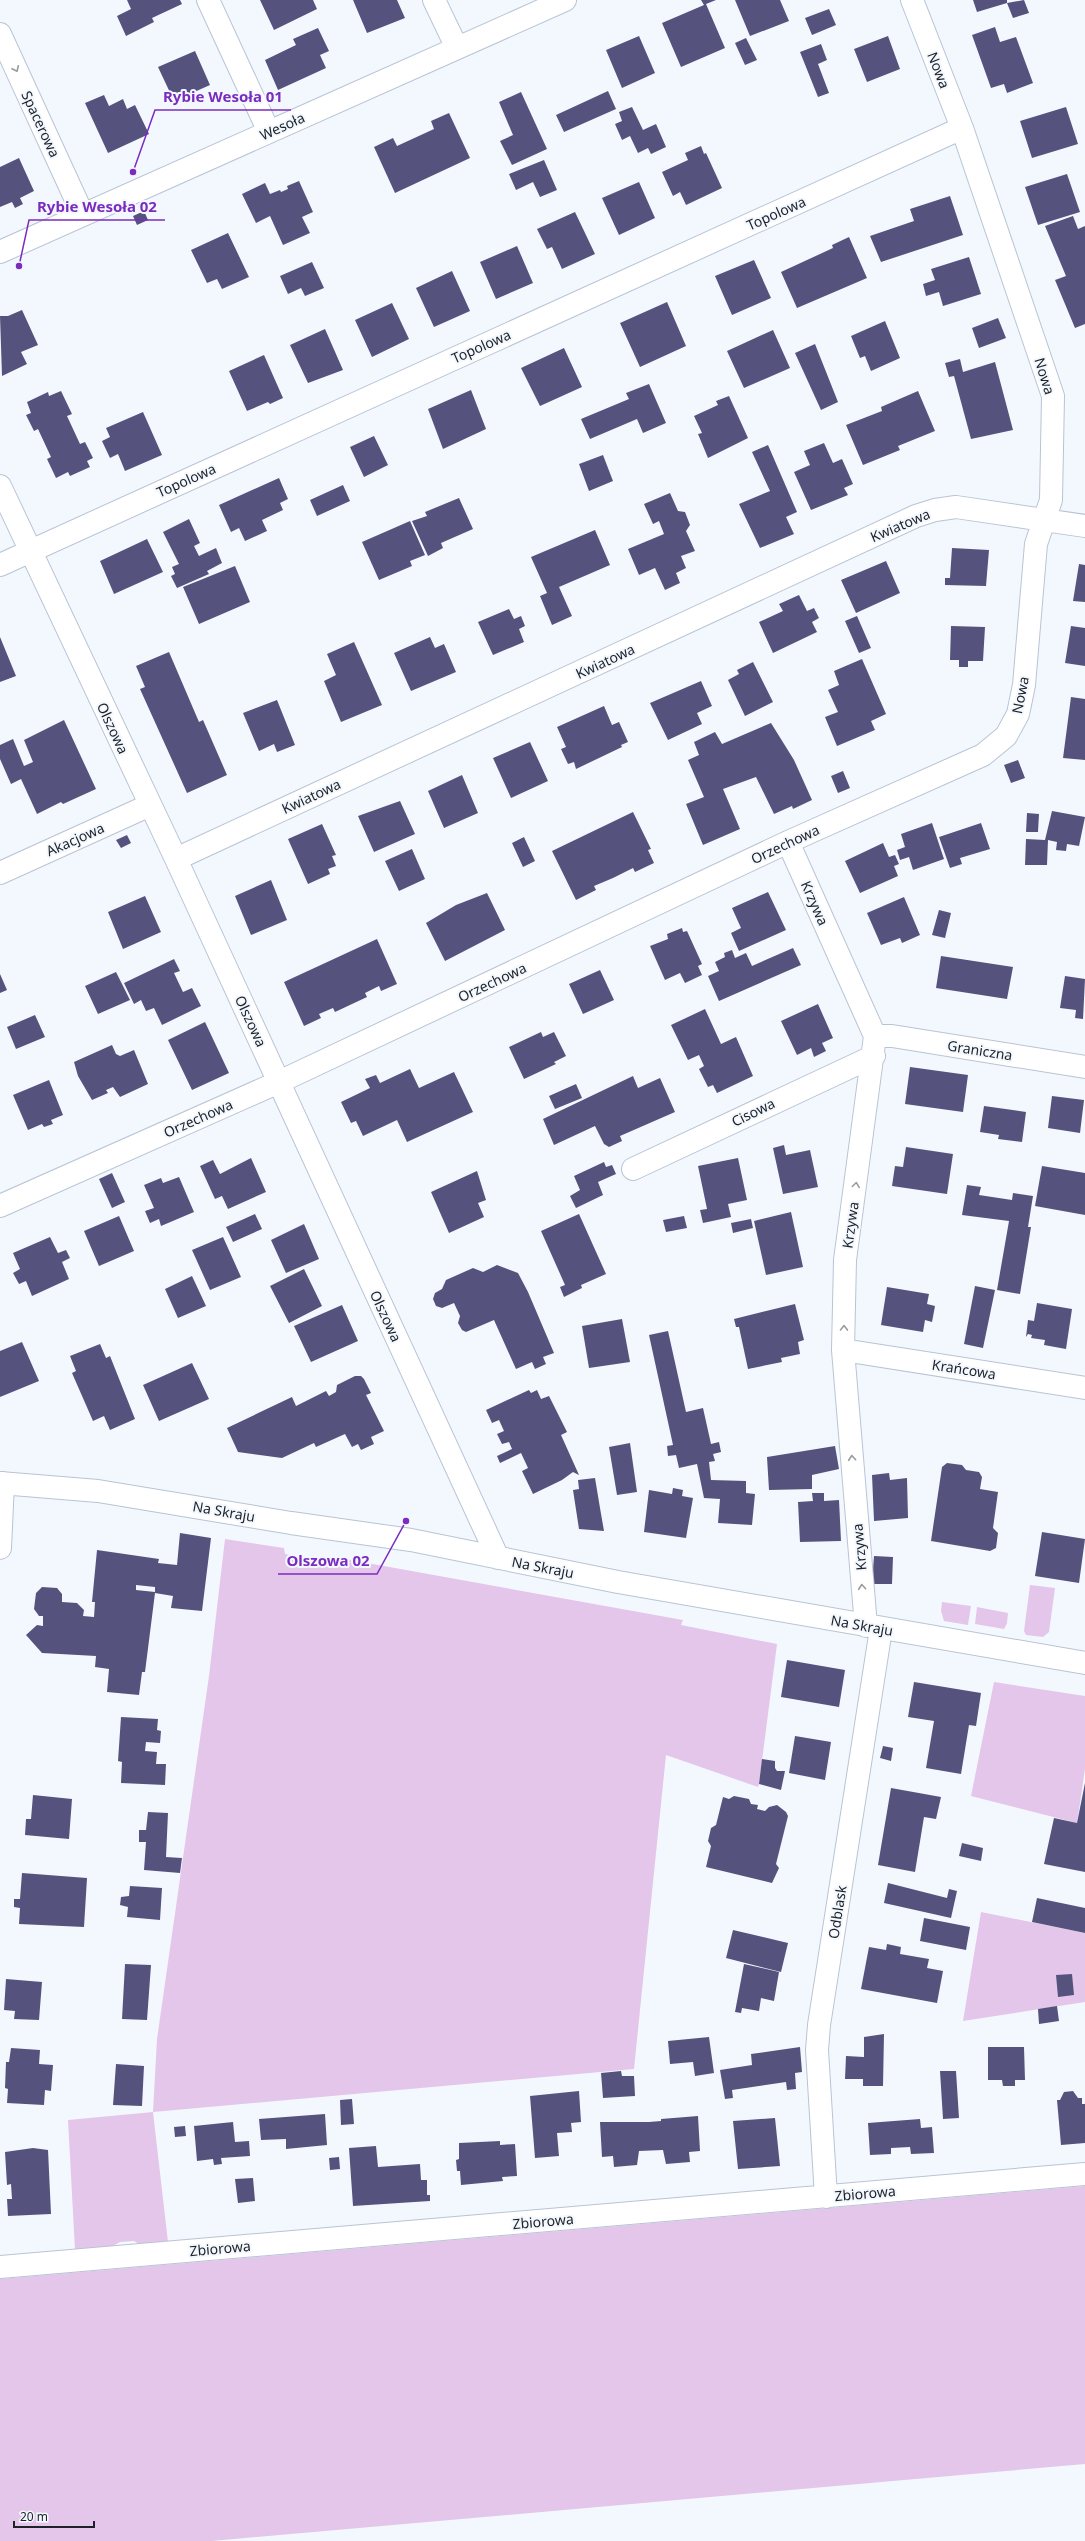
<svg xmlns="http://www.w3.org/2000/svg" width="1085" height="2541" font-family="'Noto Sans',sans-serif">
<rect width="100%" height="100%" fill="#f3f8fe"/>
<!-- green -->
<path fill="#e4c6eb" d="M225,1539L284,1548L285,1554L333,1563L334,1557L683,1620L681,1625L777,1644L759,1784L758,1787L666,1755L634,2069L153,2112L168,2242L139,2244L134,2241L120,2242L113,2246L75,2250L68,2120L153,2112L157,2039L209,1676Z
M1030,1585L1055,1588L1049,1632L1043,1637L1026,1635L1024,1631Z
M942,1602L971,1606L968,1625L944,1621L941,1611Z
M977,1607L1008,1613L1007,1623L1004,1629L975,1624Z
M994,1682L1085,1696V1769L1077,1823L971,1796Z
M981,1912L1085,1933V2002L963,2021Z
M1085,2186V2464L212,2541H0V2279Z"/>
<!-- building -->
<path fill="#56527e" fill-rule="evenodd" d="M127,0H180L182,4L152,18L154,22L126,36L117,16L131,9Z
M260,0H313L317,9L274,30Z
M353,0H397L405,18L367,33Z
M701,0H716L706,4L725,48L681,67L662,23L704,5Z
M735,0H780L789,21L750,36Z
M973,0H1007V3L1024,0L1029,13L1013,18L1007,3L977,12Z
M829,9L836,25L812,35L805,18Z
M995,27L1000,42L1016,37L1033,83L1007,93L1004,84L991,88L972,35Z
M318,28L329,51L320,55L326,68L278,90L265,60L296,45L293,39Z
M639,36L655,73L622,88L606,50Z
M888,36L900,69L867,82L854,49Z
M746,38L757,60L745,65L735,43Z
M821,44L827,60L818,64L829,93L818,97L800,52Z
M195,51L210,85L174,101L158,67Z
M608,91L616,109L564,132L556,115Z
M521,92L547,149L512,165L500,141L513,135L499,102Z
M104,95L109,106L123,99L127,109L135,105L149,134L108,153L85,103Z
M632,107L643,130L656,124L666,147L651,154L648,148L638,153L630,136L622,140L615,124L622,121L619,112Z
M1066,107L1078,144L1032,158L1020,121Z
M449,113L470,158L395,193L374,147L393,138L397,146L434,129L431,121Z
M701,146L704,154L706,153L722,188L686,205L680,192L673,196L662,172L688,160L685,153Z
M19,158L34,191L20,198L23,204L15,208L12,202L0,207V167Z
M544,160L557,190L540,197L533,182L516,190L509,174Z
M1067,174L1080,212L1038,225L1025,187Z
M299,181L313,212L302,217L310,233L283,245L270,216L256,223L242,194L265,183L270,194L280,190L281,192L288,189L287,186Z
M639,182L655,218L619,235L602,198Z
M950,196L963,235L881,262L870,236L914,221L910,209Z
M144,211L148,220L137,225L133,216Z
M575,212L595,254L562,269L552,247L547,249L537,229Z
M1073,216L1078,229L1085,226V324L1075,328L1055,280L1066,276L1045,226Z
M228,233L249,277L222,289L217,279L207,283L191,250Z
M849,237L867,278L797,308L781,272L833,248L832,245Z
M517,246L533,283L496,299L480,262Z
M969,257L981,294L943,306L939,292L926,296L923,284L935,280L931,269Z
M754,260L771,298L732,315L715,276Z
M312,262L324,288L305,296L301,288L288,294L280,276Z
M452,271L470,311L434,327L416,288Z
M667,302L686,346L640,367L620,323Z
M392,303L409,339L372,357L355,320Z
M22,310L38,345L21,352L27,364L2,376L0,316H8Z
M998,318L1006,338L979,348L972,328Z
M885,321L900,358L871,371L865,356L860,358L851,336Z
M325,329L343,370L308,383L290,345Z
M773,330L790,368L744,388L727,351Z
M815,344L838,402L821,410L795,353Z
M564,348L582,387L540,406L521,368Z
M264,355L283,398L270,404L268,402L247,411L229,371Z
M960,359L963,372L995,362L1013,430L971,439L954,376L949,377L945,363Z
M649,384L666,423L643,433L637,419L590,439L581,419L629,399L626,393Z
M471,390L486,429L443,449L428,409Z
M61,391L72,414L67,416L80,444L85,442L93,458L87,461L90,467L70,476L68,472L56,478L47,459L51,457L38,429L34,431L26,415L31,413L27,402L48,392L49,396Z
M918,391L935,431L898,446L900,450L863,465L846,425L882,411L881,407Z
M729,396L748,438L708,458L698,434L702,433L694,416L718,405L716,401Z
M143,412L162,455L125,471L118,454L110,458L102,441L110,437L106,428Z
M374,436L388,465L364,477L350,447Z
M824,443L833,463L842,459L853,484L844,488L848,495L811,510L794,472L810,465L804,451Z
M768,445L797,512L786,517L794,534L760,548L739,504L770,491L752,452Z
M603,455L613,481L589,491L579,464Z
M279,478L288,499L280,503L283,510L262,520L267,531L245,541L239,528L231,532L219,505Z
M343,485L350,501L317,516L310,500Z
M670,493L678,511L685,512L690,525L686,531L695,551L681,556L686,568L676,573L680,583L665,590L655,568L639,575L628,549L664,534L659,521L653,524L644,504Z
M459,498L473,529L441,543L443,548L428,556L412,521L427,516L425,512Z
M189,519L200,543L194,546L199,556L216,548L222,563L207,571L209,574L177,588L171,576L175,574L172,567L179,564L163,532Z
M410,521L425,555L410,561L412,566L379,580L362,542Z
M595,530L610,565L559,587L572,616L552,625L540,596L547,593L531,557Z
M147,539L163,572L114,594L100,561Z
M952,548L989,550L986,586L945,585V578H950Z
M886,561L900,593L856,613L841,580Z
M1079,564L1085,565V602L1073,601Z
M235,566L250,602L199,624L183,587Z
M799,595L807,611L814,608L819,618L812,622L817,632L773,653L759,622L783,611L779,604Z
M509,609L514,619L521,616L525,626L519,629L524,642L493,655L478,622Z
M857,616L871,648L859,653L845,621Z
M951,626L985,627L983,661H968V667H959V660H950Z
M1071,626L1085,628V666L1065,663Z
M0,637L16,676L0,682Z
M430,637L435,648L444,644L456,672L411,691L394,653Z
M354,642L382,705L341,722L324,681L336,675L327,654Z
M169,652L199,722L203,720L227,775L187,793L140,689L145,687L136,666Z
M862,659L886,714L871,721L875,730L837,746L825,717L838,712L828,690L839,685L834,671Z
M753,662L773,702L745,716L728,680L739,674L737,670Z
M701,681L712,706L697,713L702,724L668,740L650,703Z
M1071,697L1085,699V760L1063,758Z
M277,700L295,745L277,752L274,744L259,751L243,713Z
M604,706L612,725L619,722L628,742L621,745L622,747L576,769L574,762L568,764L561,749L566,747L557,727Z
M64,720L96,789L63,804L61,802L37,814L21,779L11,784L0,759V745L13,739L24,766L33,762L24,740Z
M771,723L794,760L812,800L793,809L792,806L774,814L756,777L723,789L740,829L703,845L686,804L704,797L688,760L699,755L694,742L715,732L722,744Z
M530,742L548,781L511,798L493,758Z
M1018,760L1025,778L1011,783L1004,765Z
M843,771L850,788L838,793L831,776Z
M462,775L478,813L444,828L428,791Z
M400,801L415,834L374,852L358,816Z
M1052,811L1085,817L1079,846L1067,844L1066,851L1056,850L1057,842L1048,840L1047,865H1025L1026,839L1045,840Z
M633,812L651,849L648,850L654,863L635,872L633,868L613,878L594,886L596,890L576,900L552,851Z
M1027,813L1039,814L1038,832H1026Z
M932,823L944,859L913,870L909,857L900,860L897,850L905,847L901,834Z
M981,823L990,849L960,858L962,864L950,868L939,837Z
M322,824L336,855L332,856L336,866L328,869L330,874L308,884L288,839Z
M127,835L131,843L121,848L116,840Z
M524,837L535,861L523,867L512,843Z
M883,843L889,857L895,855L899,864L894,866L898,876L860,893L845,861Z
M412,849L425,879L399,891L385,861Z
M271,880L287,920L251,935L235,896Z
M768,892L786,930L739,951L731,933L741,928L732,908Z
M487,893L505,930L445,961L426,923L456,905Z
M145,896L161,932L123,949L108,912Z
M904,897L920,935L902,943L900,938L881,945L867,913Z
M939,910L951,913L945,938L932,935Z
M682,928L683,932L687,931L702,964L698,966L702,975L685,983L680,973L665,980L650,946L668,939L667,934Z
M377,939L397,984L381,991L379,986L365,993L367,997L335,1012L333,1008L319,1014L321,1018L304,1026L284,982Z
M793,948L801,965L719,1001L708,976L719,971L715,962L725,957L724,953L732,950L735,958L746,953L752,966Z
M941,956L1013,967L1007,999L936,988Z
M174,959L180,971L174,973L183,992L192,988L201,1006L162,1025L154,1008L146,1011L141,1000L134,1004L124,983Z
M600,970L614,1000L583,1014L569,984Z
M116,972L130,1000L98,1014L85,986Z
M0,974L7,990L0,993Z
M1065,976L1085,979L1083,1019L1075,1018L1076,1010L1060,1008Z
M818,1004L833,1038L822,1043L826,1051L814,1057L811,1048L797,1055L781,1021Z
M705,1009L721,1044L736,1037L753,1076L717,1093L713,1085L708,1087L699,1069L704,1066L699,1055L688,1060L671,1025Z
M35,1015L45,1037L16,1049L7,1027Z
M205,1022L229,1073L192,1090L168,1040Z
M541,1032L543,1037L554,1032L566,1056L554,1062L556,1064L524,1079L509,1047Z
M112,1045L116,1054L120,1056L134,1050L148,1084L120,1097L113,1087L106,1090L108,1093L92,1100L78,1076L74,1062Z
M910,1067L968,1075L963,1112L905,1104Z
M410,1069L419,1088L454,1072L473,1112L407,1142L397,1120L363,1136L356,1121L351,1123L341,1102L370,1088L365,1079L376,1075L380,1083Z
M633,1076L638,1088L660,1078L675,1112L620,1136L622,1141L609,1147L604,1144L595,1126L554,1145L543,1119Z
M49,1080L63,1115L51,1120L53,1124L44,1127L42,1124L28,1130L13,1095Z
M576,1084L582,1098L555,1109L549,1096Z
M1052,1096L1084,1100L1080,1133L1048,1128Z
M984,1106L1026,1112L1022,1142L998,1139L999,1135L980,1132Z
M784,1145L786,1155L810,1150L818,1187L783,1194L773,1148Z
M906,1147L953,1154L947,1194L892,1186L895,1166L903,1167Z
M251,1158L266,1192L228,1209L222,1196L215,1199L200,1166L213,1160L220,1174Z
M738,1158L747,1200L728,1204L731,1217L703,1223L700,1210L707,1209L698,1166Z
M604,1162L606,1167L612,1165L616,1174L598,1182L603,1195L576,1208L570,1196L580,1190L574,1176Z
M1042,1166L1085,1173V1215L1035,1206Z
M477,1171L486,1200L478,1203L484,1217L449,1233L431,1192Z
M112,1173L125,1202L112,1208L99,1179Z
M179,1177L194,1212L161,1226L159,1219L150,1223L145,1211L154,1208L144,1185L161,1178L163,1183Z
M967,1185L981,1187L979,1195L1012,1200L1013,1193L1033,1196L1028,1227H1031L1020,1294L997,1290L1009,1221L962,1215Z
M791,1212L803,1267L766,1275L754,1221Z
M255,1214L262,1229L233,1242L226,1227Z
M579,1214L606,1274L581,1285L582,1288L564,1297L560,1287L565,1285L541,1231Z
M119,1216L134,1251L99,1266L84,1231Z
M684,1216L687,1228L666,1232L663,1220Z
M751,1219L753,1228L733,1233L731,1223Z
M304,1224L319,1259L286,1273L271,1240Z
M50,1237L58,1253L66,1250L70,1258L62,1262L69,1279L32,1296L26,1281L19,1284L13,1273L20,1269L13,1253Z
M223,1237L241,1277L210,1290L192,1250Z
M497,1265L518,1273L528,1292L554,1353L543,1357L546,1364L535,1369L532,1362L516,1369L494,1320L466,1332L462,1330L458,1323L460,1316L454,1303L442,1308L436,1306L433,1299L435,1293L442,1289L446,1280L473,1268L483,1272Z
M304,1269L322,1306L289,1323L270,1286Z
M192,1276L206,1306L178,1318L165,1289Z
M975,1286L995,1290L983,1348L964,1344Z
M887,1287L929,1294L927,1304L935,1306L932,1322L925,1320L923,1332L881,1325Z
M1037,1303L1072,1309L1066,1349L1044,1345L1045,1340L1031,1338L1032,1335L1028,1334L1026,1337L1028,1320L1034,1321Z
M795,1304L804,1340L798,1342L800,1354L781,1358L782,1362L748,1369L739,1327H736L734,1319Z
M342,1305L358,1341L311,1362L294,1326Z
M622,1319L630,1362L589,1368L582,1326Z
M668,1331L686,1412L703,1408L711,1444L719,1442L721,1452L713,1454L715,1461L709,1462L711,1480L746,1481V1493L755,1494L752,1525L718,1523L720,1499L704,1498L697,1464L679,1468L676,1455L668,1456L667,1446L673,1445L649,1335Z
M22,1342L39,1381L0,1397V1351Z
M100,1344L106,1358L110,1356L135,1419L110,1430L104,1416L93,1421L72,1373L76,1371L70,1356Z
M192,1363L209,1399L159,1421L143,1385Z
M355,1376H361L364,1379L371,1393L366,1395L384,1431L371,1437L374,1444L361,1450L358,1444L352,1447L345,1434L316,1447L314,1443L282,1458L238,1452L227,1428L292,1397L296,1406L326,1391L329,1396L336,1392L337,1385Z
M529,1390L531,1393L537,1390L541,1399L549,1396L567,1432L561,1435L579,1475L573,1472L562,1480L533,1494L522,1471L528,1468L521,1453L500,1463L497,1456L512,1449L509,1442L502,1444L497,1434L504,1431L499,1420L492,1423L486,1410Z
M630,1443L637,1492L617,1495L609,1447Z
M835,1446L839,1469L812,1475V1489L769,1490L767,1457Z
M947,1463L962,1465L966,1470L979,1472L982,1477L980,1489L998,1492L993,1528L998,1533L996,1548L990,1551L931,1541L942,1467Z
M889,1473L890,1480L907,1478L908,1518L874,1521L872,1475Z
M595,1478L600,1508L604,1531L579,1529L573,1490L579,1489L578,1480Z
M673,1488L683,1490L682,1496L693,1498L686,1538L644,1532L649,1490L672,1494Z
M812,1493H824V1501L839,1500L841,1541L800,1542L798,1502L813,1501Z
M1042,1532L1085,1539L1079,1583L1035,1576Z
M180,1533L211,1538L202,1611L171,1608L173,1596L155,1593L145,1672H142L139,1695L107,1692L109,1669L95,1667L96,1656L42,1653L26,1635L37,1625L43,1626V1616H39L34,1609L36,1593L42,1587L57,1588L62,1594V1602L77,1603L84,1610L83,1616L94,1617L95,1602H92L97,1550L159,1559L158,1563L177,1565ZM136,1585L155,1587V1592L136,1590Z
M874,1556L893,1557L892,1584H872Z
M787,1660L845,1670L839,1707L781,1697Z
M914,1682L981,1693L976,1726L969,1725L961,1774L926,1768L934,1721L908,1717Z
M121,1717L158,1719L157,1730L161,1731L160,1743L146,1742L145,1751L157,1752L156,1764H166L165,1785L121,1783L122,1762L118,1761Z
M795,1736L831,1742L825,1780L789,1773Z
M883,1746L893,1748L891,1761L880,1758Z
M762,1759L775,1761V1768L777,1771H785L781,1790L759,1784Z
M1085,1783V1872L1044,1864L1054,1818L1077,1823Z
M891,1788L941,1797L936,1819L924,1817L915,1872L878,1865Z
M33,1795L72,1799L69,1839L25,1835L26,1819H31Z
M734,1796L749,1799L751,1804L758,1805L757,1809L765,1811L769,1807L777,1805L786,1812L788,1816L776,1864L779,1868L772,1883L706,1867L711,1846L708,1841L711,1828L716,1825L723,1797L729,1799Z
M148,1812L168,1813L166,1857L182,1858L180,1873L144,1870L146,1842H139V1830H146Z
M962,1843L983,1848L981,1861L959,1856Z
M22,1873L87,1878L84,1927L19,1924L20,1908L14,1907V1899H20Z
M888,1883L947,1898L949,1889L957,1891L951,1918L884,1903Z
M130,1886L162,1888L160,1920L127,1917L128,1907L120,1905L121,1897L129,1896Z
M1037,1898L1085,1908V1933L1032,1922Z
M924,1918L970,1927L966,1950L920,1941Z
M733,1930L788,1943L781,1972L726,1958Z
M887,1944L901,1947L900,1954L929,1959L927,1968L943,1971L937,2003L861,1989L869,1947L886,1950Z
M125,1964L151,1965L147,2020L122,2019Z
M744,1964L779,1972L774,2001L761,1998L759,2011L742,2008L741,2013L735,2012Z
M1072,1974L1074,1995L1058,1997L1056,1975Z
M6,1979L42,1982L39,2020L14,2019L15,2011L4,2010Z
M1057,2006L1059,2021L1039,2024L1038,2009Z
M884,2034L883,2086H863V2079H845L846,2056L864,2057V2037Z
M709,2037L714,2073L695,2076L693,2062L670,2064L668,2041Z
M800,2047L802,2072L795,2073L796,2089L787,2090L786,2082L732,2090L733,2098L725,2099L720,2070L752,2065L751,2054Z
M988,2047H1024L1025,2080H1015V2086H1003L1002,2080H988Z
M11,2048L40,2050L39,2064L53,2065L51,2091L45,2090L44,2105L7,2103L8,2089L5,2088L6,2062H9Z
M116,2064L144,2066L142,2106L113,2105Z
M621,2071L622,2076H634L635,2096L603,2098L601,2073Z
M940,2071H956L959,2118L943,2119Z
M579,2091L581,2122L571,2123L572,2132L557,2133L559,2156L535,2158L530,2096Z
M1073,2091L1078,2098H1082V2104H1085V2143L1061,2145L1057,2100H1060L1064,2092Z
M352,2099L354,2124L341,2125L340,2100Z
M325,2114L327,2145L286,2149V2139L261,2140L259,2119Z
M698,2116L700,2151L689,2152L690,2162L666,2164L663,2150L639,2151L637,2165L614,2167L613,2156L602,2157L600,2122H649L661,2121V2119Z
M775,2118L780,2166L738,2169L733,2121Z
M920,2119L921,2128L932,2127L934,2153L911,2154L910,2147L891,2148V2154L870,2155L868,2123Z
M233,2122L235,2142L249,2141L250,2156L221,2158L222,2164L214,2165L213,2159L197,2161L194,2126Z
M185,2126L186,2136L175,2137L174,2127Z
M500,2141V2145L515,2144L517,2176L502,2177L503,2181L461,2185L460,2171H457L456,2160L459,2159V2143Z
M376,2146L378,2167L420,2164L421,2180H427V2195H430V2201L353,2206L349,2148Z
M33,2148L48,2150L51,2214L8,2216L7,2199H12L11,2184L7,2185L5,2152Z
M339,2157L340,2169L330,2170L329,2158Z
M253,2178L255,2201L238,2203L235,2179Z"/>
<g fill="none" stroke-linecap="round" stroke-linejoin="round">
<!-- minor casing -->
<g stroke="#b8c4d5" stroke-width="24">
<path id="minor" d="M208,0L269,132
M434,0L457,48
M0,34L83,215
M0,252L565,0
M0,486L176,859L498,1558
M0,565L962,128
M788,842L875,1036L845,1260L843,1350L866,1626
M176,859L916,516L935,510L956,507L1085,526
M0,873L150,805
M875,1036H892L1085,1067
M633,1169L874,1056
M0,1206L279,1082L788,842L983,755L1006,736L1018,714L1024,685L1036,544L1051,500L1053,396L962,128L912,0
M843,1350L1085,1388
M0,1483L98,1491L291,1523L411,1540L618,1582L1085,1663
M0,1548L3,1483
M826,2197L817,2050L819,2025L881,1629
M0,2267L1085,2174"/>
</g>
<!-- minor -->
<use href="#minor" stroke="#fff" stroke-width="22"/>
</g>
<!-- one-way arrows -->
<defs><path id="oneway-chevron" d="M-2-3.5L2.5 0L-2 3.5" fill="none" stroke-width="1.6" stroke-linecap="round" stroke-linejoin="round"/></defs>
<g stroke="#999c9e">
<use href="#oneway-chevron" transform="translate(16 69) rotate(65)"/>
<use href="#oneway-chevron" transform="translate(856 1185) rotate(-82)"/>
<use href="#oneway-chevron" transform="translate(844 1328) rotate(-89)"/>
<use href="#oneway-chevron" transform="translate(852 1458) rotate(-95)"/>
<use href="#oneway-chevron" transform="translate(862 1587) rotate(-95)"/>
</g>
<g text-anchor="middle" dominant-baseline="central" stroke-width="4" stroke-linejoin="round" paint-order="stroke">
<!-- street labels -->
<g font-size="14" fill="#1d2228" stroke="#f3f8fe">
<text transform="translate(939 70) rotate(69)">Nowa</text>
<text transform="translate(41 124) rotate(65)">Spacerowa</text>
<text transform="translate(282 126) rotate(-24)">Wesoła</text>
<text transform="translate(776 213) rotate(-24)">Topolowa</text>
<text transform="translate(481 346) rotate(-24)">Topolowa</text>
<text transform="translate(1045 376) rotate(73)">Nowa</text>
<text transform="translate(186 480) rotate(-24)">Topolowa</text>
<text transform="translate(900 525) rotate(-23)">Kwiatowa</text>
<text transform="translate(605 661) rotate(-25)">Kwiatowa</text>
<text transform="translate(1020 695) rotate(-79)">Nowa</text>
<text transform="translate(113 728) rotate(65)">Olszowa</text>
<text transform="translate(311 796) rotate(-25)">Kwiatowa</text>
<text transform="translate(75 839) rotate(-24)">Akacjowa</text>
<text transform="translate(785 844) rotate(-25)">Orzechowa</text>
<text transform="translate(815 903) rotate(66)">Krzywa</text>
<text transform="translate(492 982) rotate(-25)">Orzechowa</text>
<text transform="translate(251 1021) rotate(65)">Olszowa</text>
<text transform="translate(980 1050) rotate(9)">Graniczna</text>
<text transform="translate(753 1112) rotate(-26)">Cisowa</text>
<text transform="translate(198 1118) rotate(-24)">Orzechowa</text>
<text transform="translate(850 1225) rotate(-82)">Krzywa</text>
<text transform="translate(386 1316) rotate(65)">Olszowa</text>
<text transform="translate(964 1369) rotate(9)">Krańcowa</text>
<text transform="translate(224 1511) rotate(10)">Na Skraju</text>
<text transform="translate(859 1547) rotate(-95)">Krzywa</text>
<text transform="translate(543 1567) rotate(11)">Na Skraju</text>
<text transform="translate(862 1625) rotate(10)">Na Skraju</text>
<text transform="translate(837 1912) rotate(-81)">Odblask</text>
<text transform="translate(865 2193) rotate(-5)">Zbiorowa</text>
<text transform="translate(543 2221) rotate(-5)">Zbiorowa</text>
<text transform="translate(220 2248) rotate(-5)">Zbiorowa</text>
</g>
</g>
<!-- callouts -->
<path fill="none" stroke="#7b2cbf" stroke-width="1.5" d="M133 172L155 110H291M19 266L29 220H165M406 1521L377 1574H278"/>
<g fill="#7b2cbf" stroke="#f3f8fe" stroke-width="1.5">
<circle cx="133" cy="172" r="4"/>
<circle cx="19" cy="266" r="4"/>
<circle cx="406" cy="1521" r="4"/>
</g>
<g font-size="15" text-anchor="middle" font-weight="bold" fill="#7b2cbf" stroke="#f3f8fe" stroke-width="4" stroke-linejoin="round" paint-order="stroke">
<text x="223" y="102">Rybie Wesoła 01</text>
<text x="97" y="212">Rybie Wesoła 02</text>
<text x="328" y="1566">Olszowa 02</text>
</g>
<!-- scale -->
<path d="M14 2521v6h80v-6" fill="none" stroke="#1d2228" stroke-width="2"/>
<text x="20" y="2521" font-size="12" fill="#1d2228" stroke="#f3f8fe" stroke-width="3" paint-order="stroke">20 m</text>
</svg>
